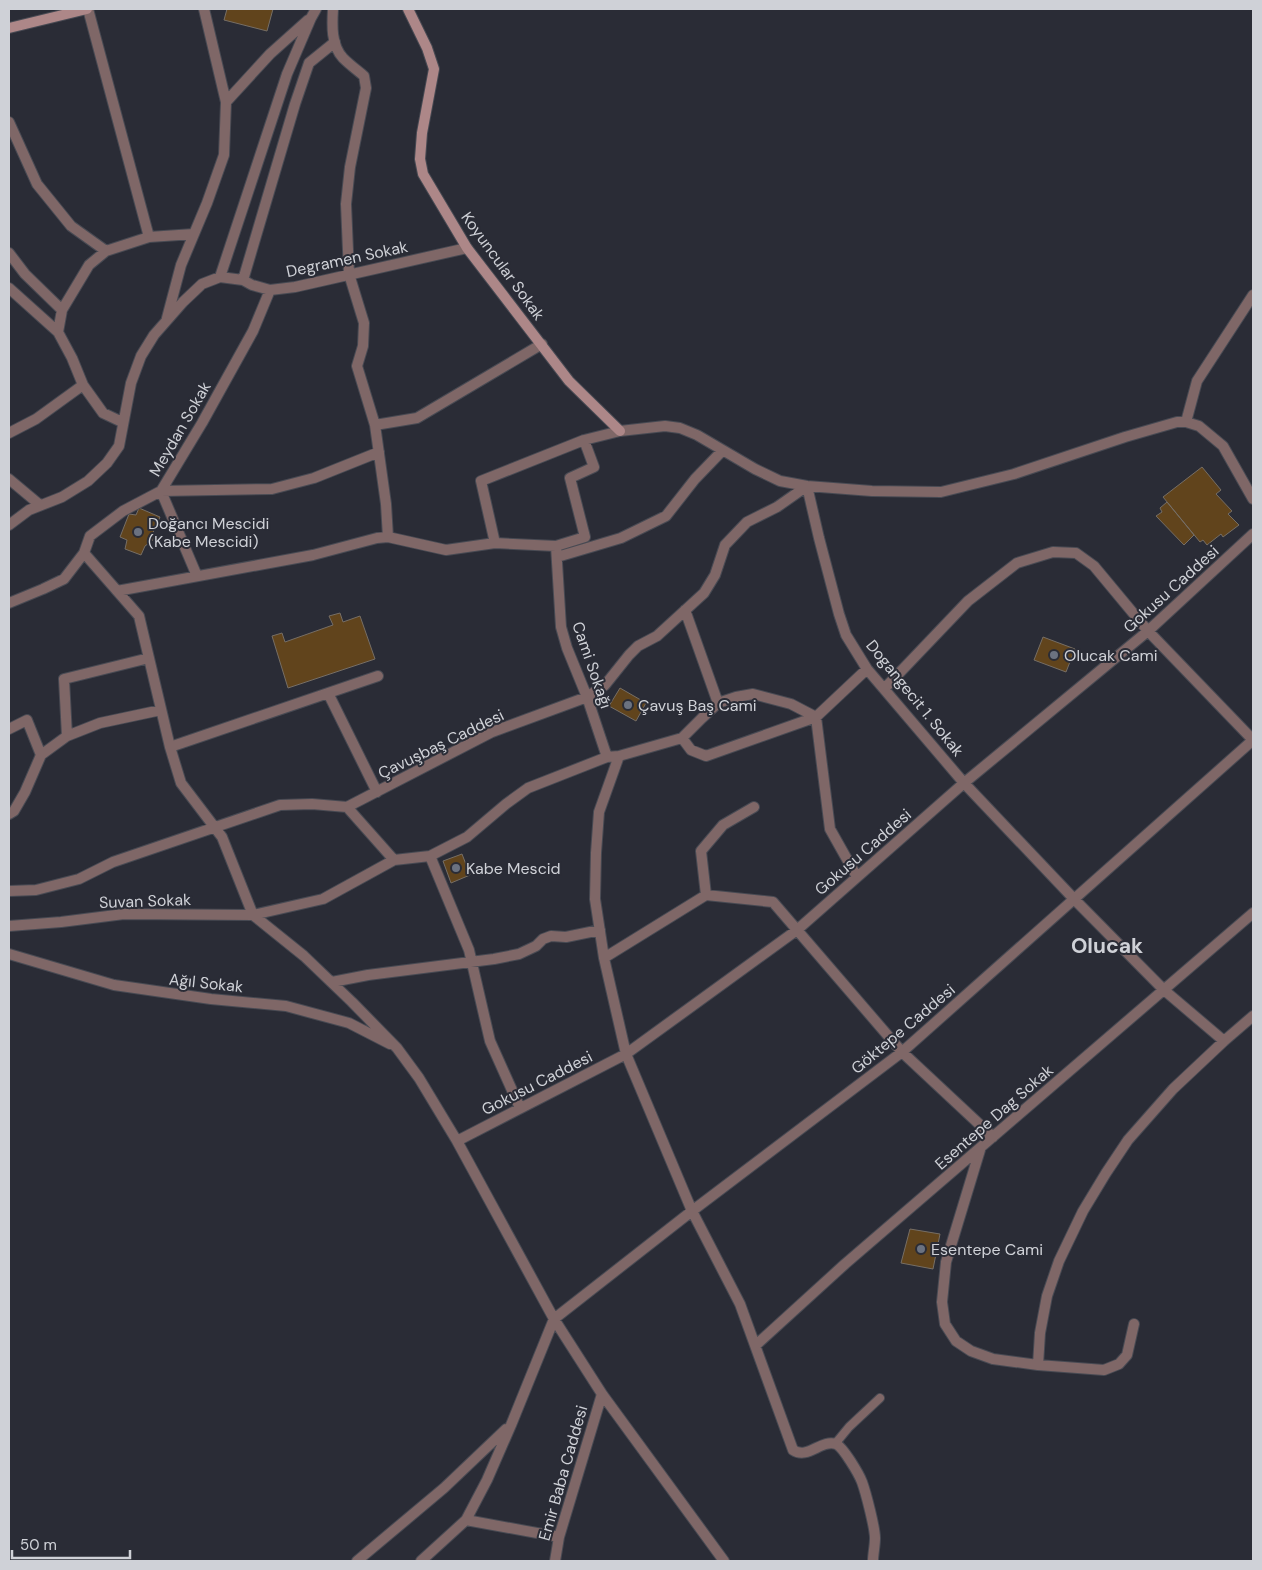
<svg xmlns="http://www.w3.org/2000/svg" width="1262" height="1570" font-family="'DM Sans',sans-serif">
<rect width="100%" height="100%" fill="#2a2c36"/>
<!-- building -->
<path fill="#61441c" stroke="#766e65" d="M227,9H273L267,31L224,20Z
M1202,467L1221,490L1216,494L1232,511L1228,514L1239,525L1223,537L1221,534L1207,545L1203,540L1200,542L1163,497Z
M1167,502L1194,535L1184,545L1156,516L1162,512L1160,508Z
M139,508L160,517L157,524L153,527L154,537L152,541L145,546L141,555L125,549L127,540L120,537L129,514L136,515Z
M340,613L343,622L360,616L375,659L288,688L272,636L282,633L285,642L333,625L329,616Z
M1043,637L1075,649L1066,672L1034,660Z
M620,688L646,703L636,721L609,706Z
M462,854L470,875L451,883L443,861Z
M910,1229L940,1234L933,1269L901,1263Z"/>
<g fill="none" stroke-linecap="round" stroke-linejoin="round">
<!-- lane casing -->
<g stroke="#484a53" stroke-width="10">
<path id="lane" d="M835,1444L849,1427L880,1398"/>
</g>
<!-- street casing -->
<g stroke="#484a53" stroke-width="12">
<path id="street" d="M88,9L149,237
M333,9C332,25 331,45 343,58C350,65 357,70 364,76L366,88L350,167L346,204L349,274L364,323L363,346L357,366L375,425L386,504L388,537
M226,102L270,54L308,20
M9,122L37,184L71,226L106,251
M9,253L25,274L62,310
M220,277L287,74L311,18L316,9
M243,280L295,104L309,63L335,42
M9,288L58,332
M167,318L181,265L207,203L224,155L226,102L204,9
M122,422L103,413L83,385L72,358L58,332L62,310L89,265L106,251L149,237L194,234
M1186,422L1197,381L1253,295
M375,425L417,418L542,344
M9,433L36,419L83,385
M584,440L594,467L570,478L585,537L556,546L561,627L567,648L587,697L607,757
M9,479L40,505
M9,525L29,510L62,497L88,481L107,463L119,446L131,383L141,356L154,335L183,302L202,284L220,277L243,280L252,285L270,290L295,287L467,248
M495,543L481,481L584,440L620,431L665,426L680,428L697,435L755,469L780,481L807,486L872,491L941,492L1014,474L1125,437L1177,422H1186L1199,426L1223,446L1253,499
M84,553L90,536L123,511L161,491L202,423L253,331L270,290
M557,557L621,538L666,516L695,479L722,451
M197,576L161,491L272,489L314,478L379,452
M117,591L313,555L377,538L388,537L446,550L495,543L556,546
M9,603L43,589L64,579L84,553L139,616L170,747L181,783L222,837L253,915L304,956L352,1002L397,1048L419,1078L457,1141L554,1319L602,1394L724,1561
M685,610L718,703
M884,689L968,601L1017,563L1053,552L1076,553L1094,566L1148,631L1253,740
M328,693L377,792
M9,729L27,720L41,755
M67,736L64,679L149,658
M682,738L702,718L718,703L736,697L753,694L791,704L816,717L830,829L857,877
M170,747L378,676
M619,756L599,812L596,853L595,899L604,958L626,1054L692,1211L740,1304L793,1450C808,1460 821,1439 836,1444C843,1447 859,1474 862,1482C866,1493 875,1528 875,1538C875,1546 873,1554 873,1561
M347,807L394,860
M9,814L14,811L25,792L41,755L67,736L100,723L161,710
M430,856L469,950L490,1041L520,1108
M9,891L36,890L79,879L113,862L280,805L312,804L347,807L492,732L587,697L605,685L629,655L638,646L657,636L704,593L715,575L725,545L747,522L777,507L807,486L819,538L839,614L846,635L867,669L964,783L1075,900L1164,990L1224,1041
M706,895L701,851L723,825L754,807
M9,926L61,922L124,914L253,915L323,899L394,860L430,856L467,837L506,804L528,788L607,757L619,756L682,738L691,750L706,756L816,717L867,669
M9,954L114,985L211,999L286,1006L349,1023L390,1044
M604,958L706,895L773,902L902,1052L993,1137
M332,982L368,975L494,959L519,954L536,946L543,939L551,936L566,937L600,930
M457,1141L626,1054L797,930L964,783L1148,631L1253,534
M980,1150L946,1262L942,1302L945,1324L956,1341L971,1351L993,1359L1038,1365L1104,1370L1119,1364L1127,1355L1134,1324
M756,1345L845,1264L1253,913
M1038,1365L1040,1333L1047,1296L1059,1261L1083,1211L1106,1173L1128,1140L1173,1089L1224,1041L1253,1016
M466,1520L559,1537
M357,1561L444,1488L506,1429
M421,1561L466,1520L487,1480L511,1425L554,1319L692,1211L902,1052L1253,740
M555,1561L559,1537L602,1394"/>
</g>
<!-- secondary casing -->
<g stroke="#484a53" stroke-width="12">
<path id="secondary" d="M408,9L427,48L434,69L422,133L420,159L423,174L467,248L569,381L620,431
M9,28L87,9"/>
</g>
<!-- lane -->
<use href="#lane" stroke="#7f6767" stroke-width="8"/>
<!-- street -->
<use href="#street" stroke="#7f6767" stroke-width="10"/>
<!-- secondary -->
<use href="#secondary" stroke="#ad8788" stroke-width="10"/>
</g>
<!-- markers -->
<g fill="#6b7280" stroke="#2a2c36" stroke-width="2">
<circle cx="138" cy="532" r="5"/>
<circle cx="1054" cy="655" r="5"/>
<circle cx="628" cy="705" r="5"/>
<circle cx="456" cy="868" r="5"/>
<circle cx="921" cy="1249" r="5"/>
</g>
<g text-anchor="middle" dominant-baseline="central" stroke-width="4" stroke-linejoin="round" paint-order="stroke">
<!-- street labels -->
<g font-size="16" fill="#cfd1d7" stroke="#2a2c36">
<text transform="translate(347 259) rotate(-12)">Degramen Sokak</text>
<text transform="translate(503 266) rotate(54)">Koyuncular Sokak</text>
<text transform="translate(180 429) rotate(-60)">Meydan Sokak</text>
<text transform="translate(1171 589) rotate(-42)">Gokusu Caddesi</text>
<text transform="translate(592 665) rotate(71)">Cami Sokağı</text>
<text transform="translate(915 698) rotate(51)">Dogangecit 1. Sokak</text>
<text transform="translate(441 744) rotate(-26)">Çavuşbaş Caddesi</text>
<text transform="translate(863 852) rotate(-41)">Gokusu Caddesi</text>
<text transform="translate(145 901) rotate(-2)">Suvan Sokak</text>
<text transform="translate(206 983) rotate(6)">Ağıl Sokak</text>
<text transform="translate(903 1029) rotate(-40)">Göktepe Caddesi</text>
<text transform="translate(537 1083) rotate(-27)">Gokusu Caddesi</text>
<text transform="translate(994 1117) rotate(-41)">Esentepe Dag Sokak</text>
<text transform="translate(563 1473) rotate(-74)">Emir Baba Caddesi</text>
</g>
<!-- poi labels -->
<g font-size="16" fill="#cfd1d7" stroke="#2a2c36" text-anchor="start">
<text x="148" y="523">Doğancı Mescidi<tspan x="148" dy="18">(Kabe Mescidi)</tspan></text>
<text x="1064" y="655">Olucak Cami</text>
<text x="638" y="705">Çavuş Baş Cami</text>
<text x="466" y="868">Kabe Mescid</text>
<text x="931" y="1249">Esentepe Cami</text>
</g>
<!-- district labels -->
<g font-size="21" font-weight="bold" fill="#cfd1d7" stroke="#2a2c36">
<text x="1107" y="946">Olucak</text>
</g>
</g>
<!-- border -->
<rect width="1262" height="1570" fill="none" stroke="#cfd1d7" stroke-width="20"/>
<!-- scale -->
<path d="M12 1550v8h118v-8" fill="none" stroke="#cfd1d7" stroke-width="2.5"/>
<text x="20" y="1550" font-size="15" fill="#cfd1d7" stroke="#2a2c36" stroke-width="4" paint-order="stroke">50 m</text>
</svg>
